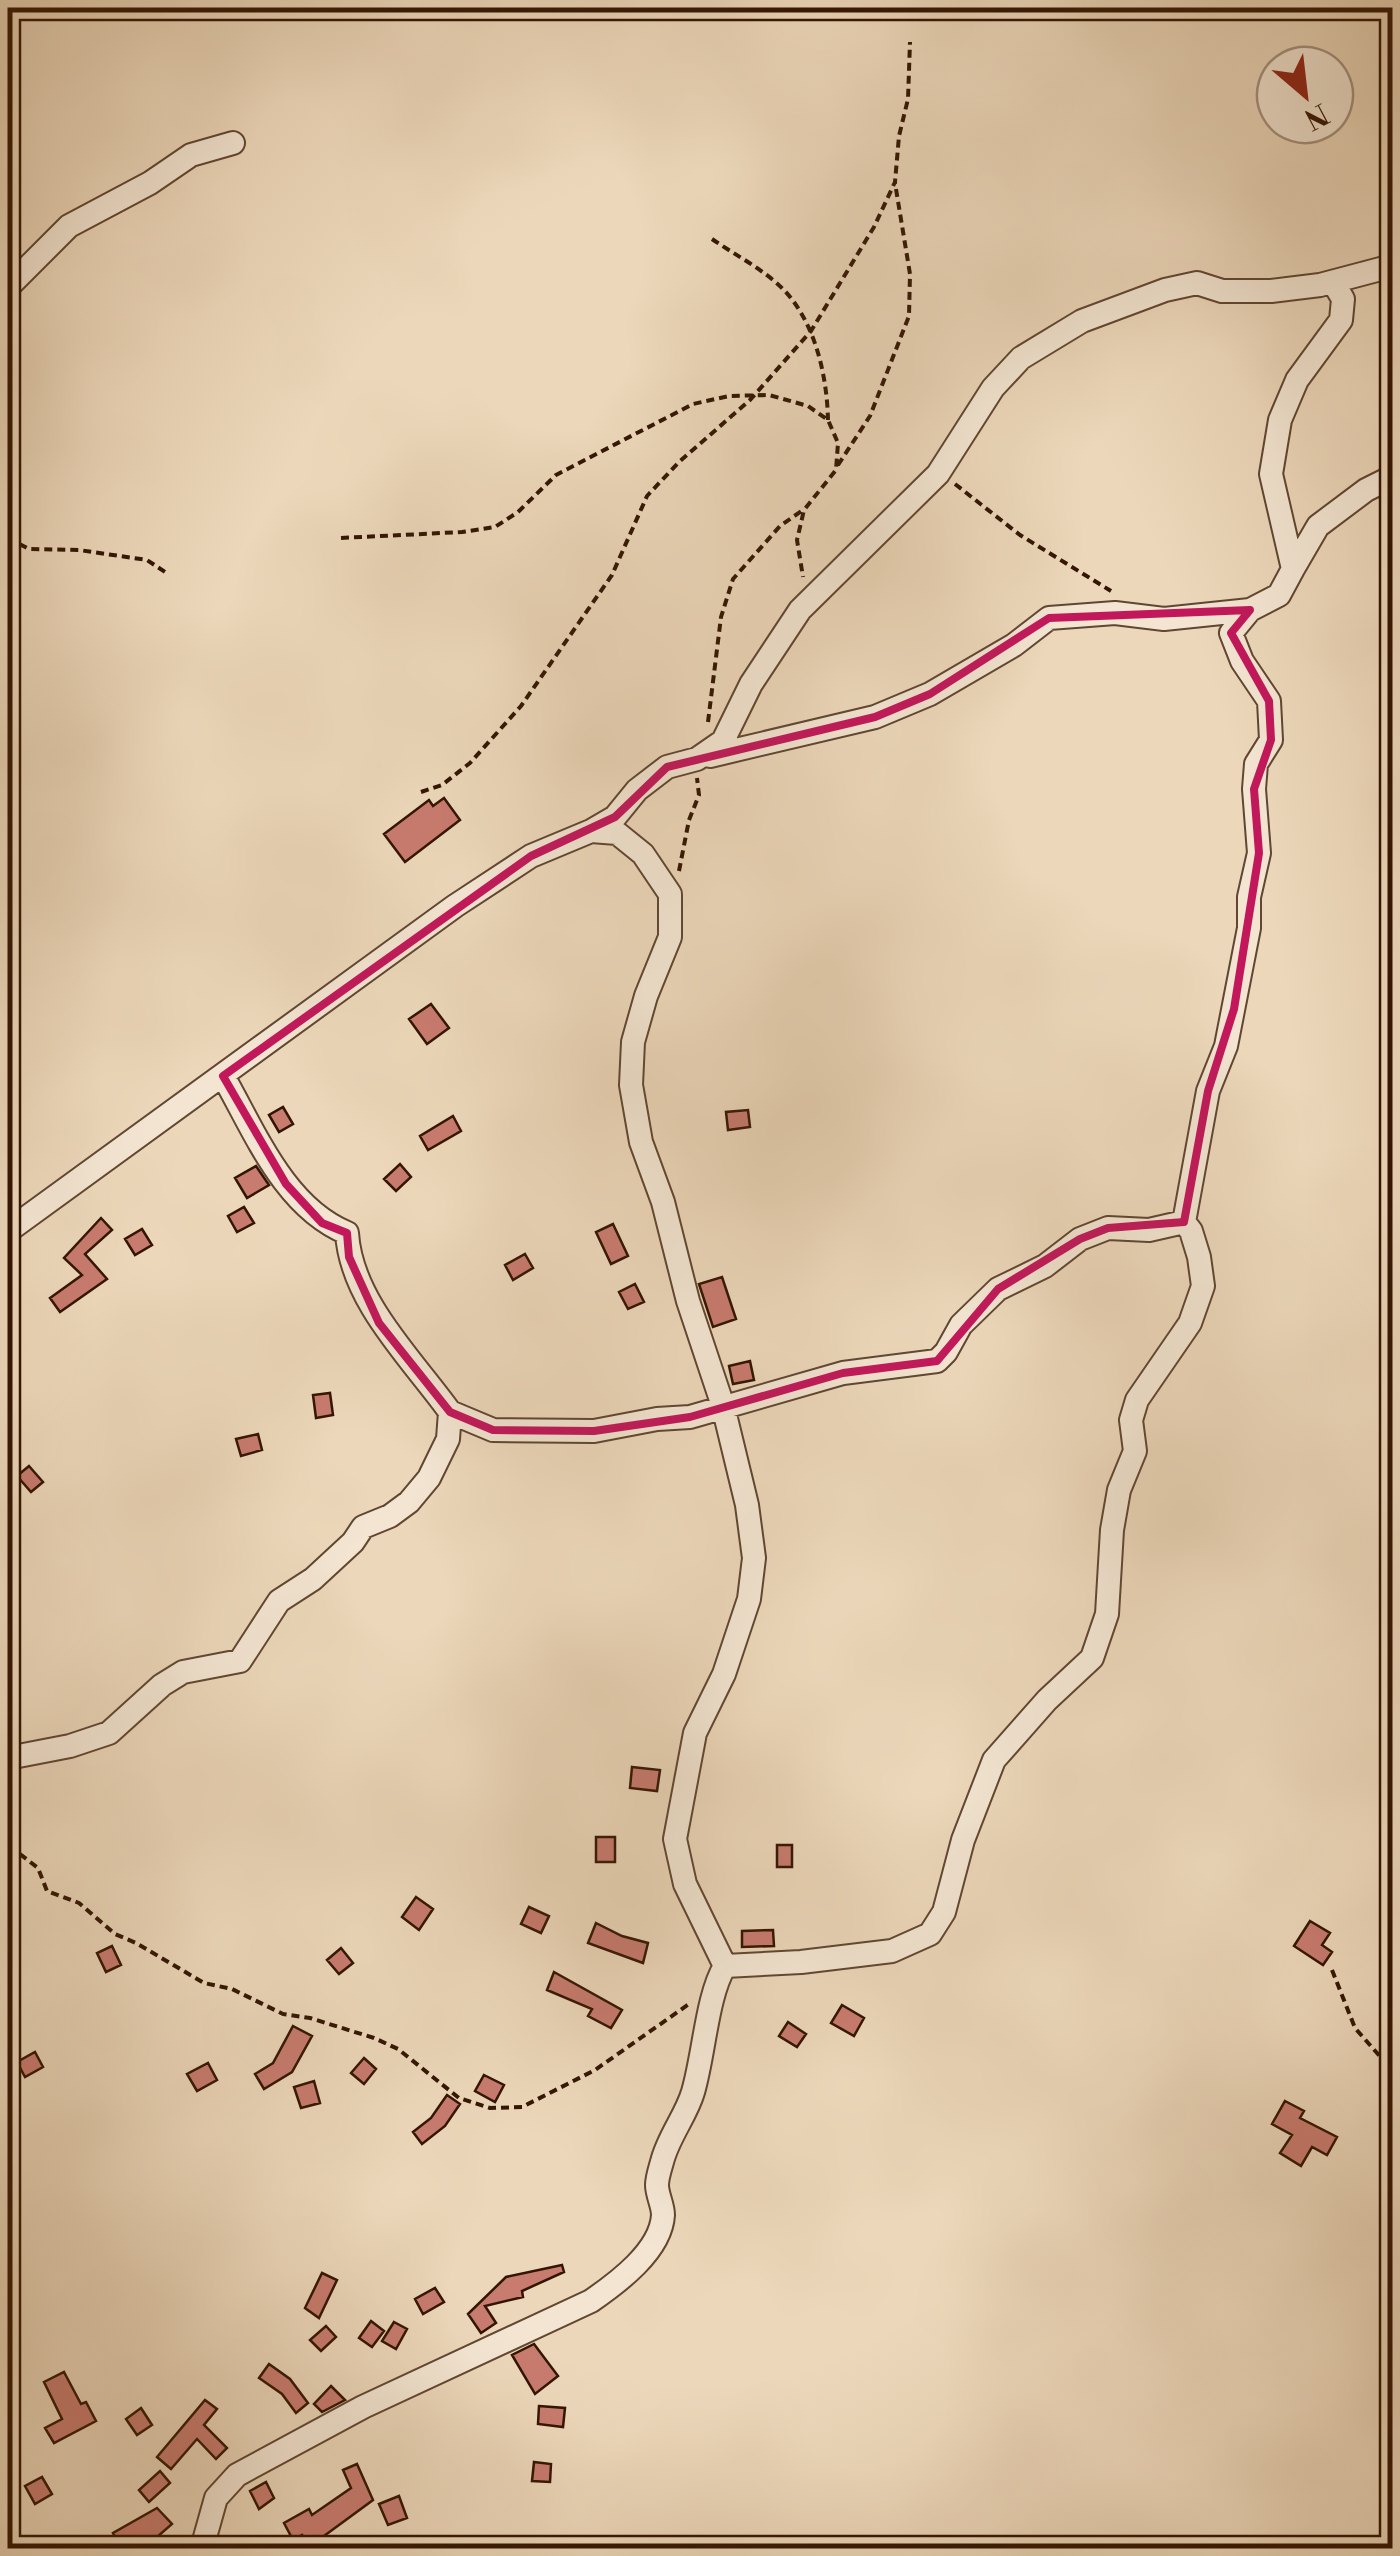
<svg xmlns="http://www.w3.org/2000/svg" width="1400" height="2556" font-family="'Libre Bodoni',serif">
<rect width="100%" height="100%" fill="#ecd7ba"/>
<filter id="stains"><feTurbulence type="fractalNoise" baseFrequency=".002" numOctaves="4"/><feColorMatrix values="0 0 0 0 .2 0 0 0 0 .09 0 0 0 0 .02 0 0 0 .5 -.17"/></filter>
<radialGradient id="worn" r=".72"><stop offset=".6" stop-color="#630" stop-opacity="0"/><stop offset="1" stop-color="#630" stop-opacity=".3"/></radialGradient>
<!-- building -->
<path fill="#c87b6f" stroke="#331503" stroke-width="2.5" d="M444,798L460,820L405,862L384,834L429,800L433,806Z
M431,1004L449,1028L427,1044L409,1019Z
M283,1107L293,1124L279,1132L269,1115Z
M748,1110L750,1127L728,1130L726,1112Z
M453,1116L461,1131L428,1150L420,1136Z
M400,1164L411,1177L396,1191L384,1179Z
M256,1166L269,1185L247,1198L235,1178Z
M244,1207L254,1223L237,1232L228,1216Z
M101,1218L112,1230L85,1254L107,1279L60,1312L50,1298L82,1275L64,1258Z
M613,1224L628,1256L611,1264L596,1232Z
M142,1229L152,1245L135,1255L125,1239Z
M525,1254L533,1268L513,1280L505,1265Z
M722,1277L736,1319L713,1327L699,1284Z
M635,1284L644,1302L628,1309L619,1292Z
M750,1361L754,1380L733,1384L729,1366Z
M330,1393L333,1415L316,1418L313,1395Z
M258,1434L262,1450L241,1456L236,1439Z
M29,1466L43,1482L31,1492L17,1476Z
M632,1767L660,1770L657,1791L630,1788Z
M596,1837H615V1862H596Z
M777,1845H792V1867H777Z
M416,1897L433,1909L419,1930L402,1917Z
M529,1907L549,1916L541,1933L521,1924Z
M1310,1921L1330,1933L1322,1945L1332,1952L1323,1965L1294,1946Z
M596,1923L622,1936L648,1943L643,1963L588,1943Z
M773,1930L774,1946L742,1947V1931Z
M112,1946L121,1965L106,1972L97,1953Z
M341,1948L353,1963L339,1974L327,1960Z
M554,1972L622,2010L611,2028L588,2016L592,2009L547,1990Z
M842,2005L864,2018L854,2036L831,2023Z
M788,2022L806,2034L797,2047L779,2036Z
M293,2026L312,2036L292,2072L264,2089L255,2074L273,2063Z
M35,2052L43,2067L25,2077L17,2062Z
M364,2058L376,2069L364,2084L351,2073Z
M208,2063L217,2080L197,2091L187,2074Z
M484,2075L504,2085L495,2102L475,2091Z
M314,2081L320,2103L301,2108L294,2087Z
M447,2095L460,2104L445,2126L422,2144L413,2132L431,2118Z
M1285,2101L1304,2111L1300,2118L1337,2137L1327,2155L1312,2147L1301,2166L1280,2153L1292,2135L1272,2124Z
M562,2265L564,2272L522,2291L523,2297L485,2306L496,2323L481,2333L468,2314L506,2277Z
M322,2273L337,2280L319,2318L305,2308Z
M435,2288L444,2302L423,2314L415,2299Z
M371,2321L384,2331L372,2347L359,2338Z
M394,2322L407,2329L396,2349L382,2341Z
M326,2326L336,2337L321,2351L310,2340Z
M534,2344L558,2376L535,2394L512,2355Z
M269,2364L290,2379L308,2403L296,2413L282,2394L259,2378Z
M64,2372L81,2404L86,2402L96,2421L54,2443L45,2428L62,2419L44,2382Z
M331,2386L345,2400L322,2412L314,2404Z
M205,2400L217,2409L204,2425L227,2448L216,2459L197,2439L171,2469L157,2457Z
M539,2406L565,2408L563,2427L538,2424Z
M141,2408L152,2425L137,2435L126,2419Z
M534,2462L551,2464L550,2482L532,2481Z
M357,2464L373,2500L309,2547L302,2535L293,2540L284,2523L309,2509L312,2515L351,2488L343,2470Z
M160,2471L170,2483L149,2502L139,2490Z
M42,2477L52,2494L35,2504L25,2486Z
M266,2482L274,2498L259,2509L250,2491Z
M399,2496L407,2518L388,2525L379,2504Z
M157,2508L172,2524L149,2544L145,2540L131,2548H121L113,2533Z"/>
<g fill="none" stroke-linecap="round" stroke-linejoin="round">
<!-- minor casing -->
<g stroke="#614631" stroke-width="26">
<path id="minor" d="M8,287L69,226L150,183L191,155L233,143
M1293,569L1318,526L1366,490L1392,477
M710,756L875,717L930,694L1014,645L1049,618L1115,613L1164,619L1250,610
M591,831L617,833L643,854L670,894V937L646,996L633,1042L631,1085L641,1142L663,1202L688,1301L723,1406L747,1505L754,1558L749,1599L724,1674L695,1733L675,1839L685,1884L725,1966
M223,1076C255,1132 284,1207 347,1233C351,1301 412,1359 450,1412
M8,1231L455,906L531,856L591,831L615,817L637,790L667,767L697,759L723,741L751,684L800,610L938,474L993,388L1021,358L1082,321L1165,290L1197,283L1222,291H1271L1320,285L1392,266
M8,1758L70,1746L109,1733L162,1685L183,1672L240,1661L279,1601L313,1579L353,1542L363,1527L390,1516L409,1502L429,1478L448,1439L450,1412L493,1430L594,1431L657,1419L690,1417L843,1373L937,1361L946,1352L961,1325L998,1289L1045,1266L1080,1239L1108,1228L1149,1230L1184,1222
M725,1966L801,1962L892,1951L930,1934L944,1912L963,1840L994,1760L1047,1700L1092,1658L1107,1614L1112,1530L1119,1490L1135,1451L1131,1420L1137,1400L1190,1323L1203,1286L1199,1257L1191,1231L1184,1222L1208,1091L1226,1046L1249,928V897L1259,853L1254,789L1256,764L1271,740L1269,701L1242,661L1231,633L1250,610L1279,595L1293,569L1271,474L1280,420L1297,380L1341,320L1343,299L1333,282
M202,2548L216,2498L237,2475L363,2407L591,2301C617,2283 661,2251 663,2215C663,2205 657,2195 657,2185C657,2178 660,2169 662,2162C668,2137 686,2116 693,2092C704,2055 707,1995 725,1966"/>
</g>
<!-- path -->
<path stroke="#331503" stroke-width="4" stroke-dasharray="8 5" stroke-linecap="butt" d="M712,239C735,255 763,269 783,289C815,322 827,375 828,420
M838,465L870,416L909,316L910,274L895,183
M955,484L1020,535L1111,591
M8,538L29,549L79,550L147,560L168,574
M341,538L462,532L495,527L518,512L556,475L693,404L729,396L769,395L808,406L828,420L838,443L836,470L804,510L797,540L803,577
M708,722L721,617L733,579L780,526L803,510
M421,792L442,785L470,763L521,706L612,575L647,496L679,462L750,400L811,331L874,227L895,182L899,136L908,99L910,42
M679,871L689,820L699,795L697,778
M8,1852L16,1851L38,1868L47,1891L79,1903L115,1934L136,1943L204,1983L232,1989L283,2014L310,2018L374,2038L398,2049L459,2098L490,2108L522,2107L595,2070L689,2004
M1332,1970L1355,2028L1392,2070"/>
<!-- minor -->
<use href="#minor" stroke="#f3e5d2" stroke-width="22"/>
</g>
<!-- marked area -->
<path fill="none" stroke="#c2185b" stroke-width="8" stroke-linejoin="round" d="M1250,610L1231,633L1269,701L1271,740L1254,789L1259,853L1234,1009L1208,1091L1184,1222L1108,1228L1080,1239L998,1289L937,1361L843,1373L690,1417L594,1431L493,1430L450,1412L379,1323L349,1257L347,1233L322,1223L286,1184L223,1076L531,856L615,817L667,767L875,717L930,694L1049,618Z"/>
<!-- margin -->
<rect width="1400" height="2556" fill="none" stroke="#ecd7ba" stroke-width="40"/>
<rect x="10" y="10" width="1380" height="2536" fill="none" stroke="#331503" stroke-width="5"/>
<rect x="20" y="20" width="1360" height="2516" fill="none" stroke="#331503" stroke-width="2.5"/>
<!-- north arrow -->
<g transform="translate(1305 95) rotate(152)"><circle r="48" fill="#f3e5d2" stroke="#a6927f" stroke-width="2.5"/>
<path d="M0-8L18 38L0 25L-18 38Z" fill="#8f2418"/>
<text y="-15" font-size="28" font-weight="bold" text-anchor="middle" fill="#331503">N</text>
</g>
<rect width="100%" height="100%" filter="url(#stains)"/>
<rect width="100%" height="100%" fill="url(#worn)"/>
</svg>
